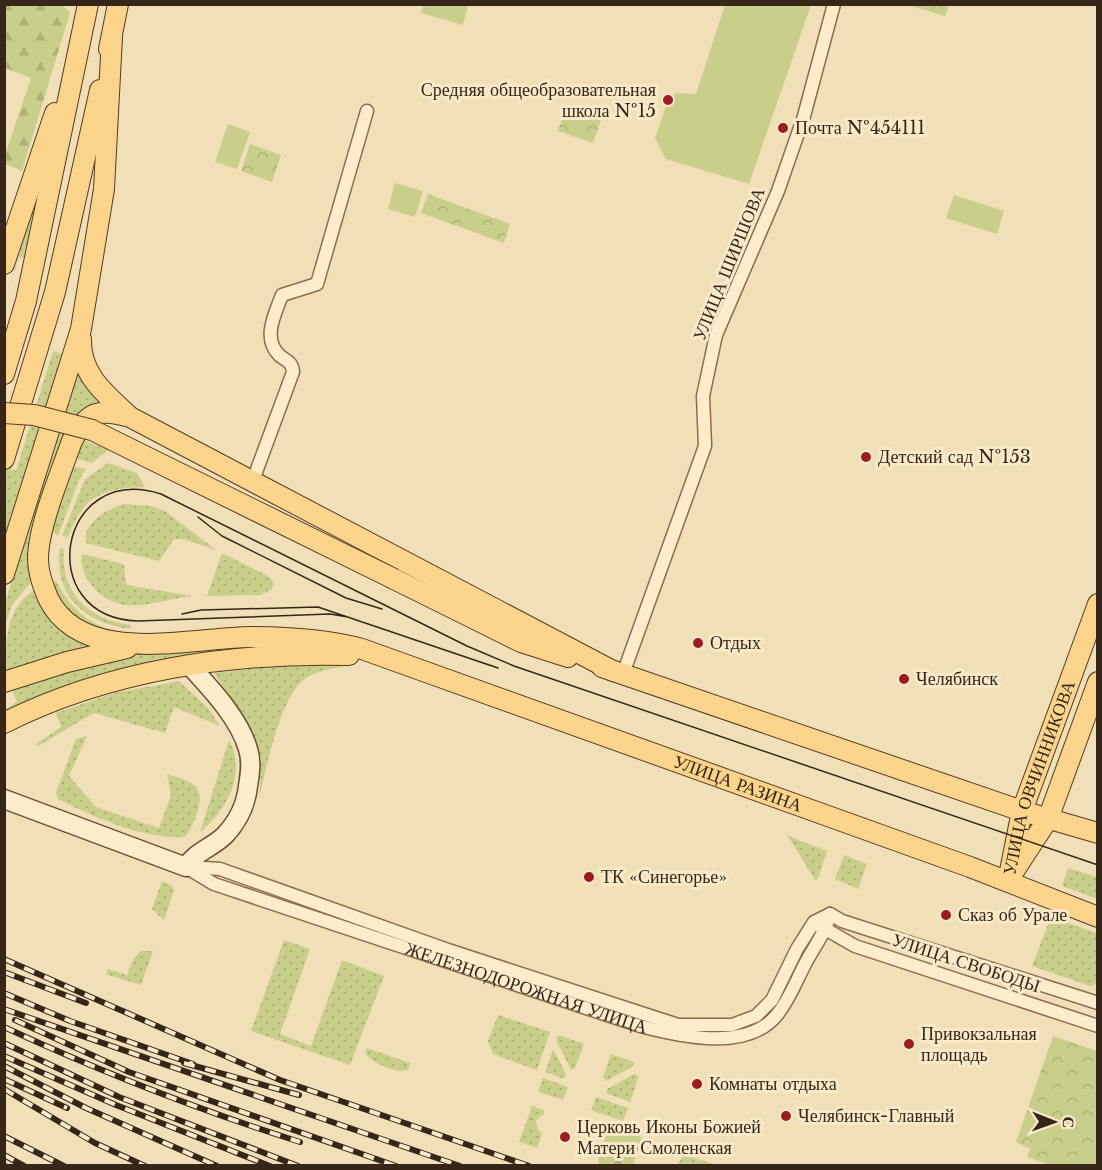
<svg xmlns="http://www.w3.org/2000/svg" width="1102" height="1170" font-family="'Libre Baskerville',serif">
<defs>
<pattern id="grass-dots" width="8" height="8" patternUnits="userSpaceOnUse" patternTransform="scale(1.5)"><rect width="8" height="8" fill="#c9cf8b"/><path d="M2 2h.1M6 6h.1" fill="none" stroke="#adb277" stroke-width="1.8" stroke-linecap="round"/></pattern>
<pattern id="forest-firs" width="22" height="20" patternUnits="userSpaceOnUse" patternTransform="scale(1.5)"><rect width="22" height="20" fill="#c9cf8b"/><path d="M5 1l3.5 6h-7zM16 11l3.5 6h-7z" fill="#adb277"/></pattern>
<pattern id="park-crowns" width="20" height="18" patternUnits="userSpaceOnUse" patternTransform="scale(1.5)"><rect width="20" height="18" fill="#c9cf8b"/><path d="M2 6a3 3 0 1 1 6 0M12 15a3 3 0 1 1 6 0" fill="none" stroke="#adb277"/></pattern>
</defs>
<rect width="100%" height="100%" fill="#f1dfb8"/>
<!-- grass -->
<path fill="url(#grass-dots)" d="M41,180L25,258L19,257L5,302Z
M53,351L63,354L5,545V466L16,471Z
M76,372L99,402L87,407L74,418L32,581L12,605L5,626V603Z
M80,439L108,450L92,463L74,458Z
M108,463L137,473L145,487C101,488 84,496 68,537L62,536L85,479Z
M72,466L86,469L79,480L58,536L51,530Z
M124,504L151,506L165,511L216,550L184,539H174L159,561L86,543C82,522 108,509 124,504Z
M60,548L64,549C60,592 88,620 131,625L130,629C85,623 53,596 60,548Z
M222,553L268,576L273,581L272,589L261,595L207,596Z
M82,554L124,564L126,585L192,596C157,600 122,619 94,588C85,578 80,567 82,554Z
M56,581C69,606 87,624 116,631L112,633C77,624 68,614 51,583Z
M35,590C48,619 64,633 93,646L5,673C5,643 6,606 35,590Z
M281,645L209,653L106,672L5,712V709L17,702L11,687C52,676 93,661 135,655C183,647 233,646 281,645Z
M293,664L349,665C336,668 321,670 309,676C280,692 267,767 259,798C266,736 245,721 214,673Z
M179,681L208,708L220,726L174,707L165,733L94,713L38,746L36,744L61,727L56,713L114,693Z
M87,736L69,776L96,807L159,828L171,795L167,774C175,777 192,781 197,788C205,800 193,828 185,837C143,839 95,818 58,799L56,793L76,739Z
M229,740C247,772 227,811 200,832Z
M788,836L827,851L818,879L815,880Z
M844,855L867,864L858,889L835,879Z
M1068,868L1097,877V899L1062,886Z
M162,881L171,885L174,890L164,920L152,909Z
M1051,917L1097,933V984L1090,986L1032,966Z
M284,940L310,949L280,1034L311,1046L342,960L384,976L350,1065L251,1031Z
M141,951H153L141,985L106,974L108,969L127,975L134,958Z
M498,1015L550,1032L537,1070L493,1054L488,1041Z
M558,1035L584,1044L575,1068L571,1070L556,1040Z
M367,1048L410,1063L408,1070C395,1073 373,1064 365,1053Z
M553,1049L566,1074L564,1079L545,1072Z
M611,1054L634,1062L632,1067L606,1081L603,1077Z
M634,1074L639,1076L630,1102L606,1093L607,1089Z
M543,1078L568,1087L563,1100L538,1092Z
M596,1097L628,1108L623,1121L591,1110Z
M532,1106L544,1110V1114L536,1120L537,1128L542,1134L537,1148L519,1142Z
M684,1154L686,1155L717,1165H677Z"/>
<!-- forest -->
<path fill="url(#forest-firs)" d="M4,5H63L70,13L22,171L5,164V155L31,78L5,68Z
M606,1126L642,1137L633,1165H599L597,1151L605,1144L601,1132Z"/>
<!-- park -->
<path fill="url(#park-crowns)" d="M908,5L949,4V5L945,16Z
M566,108L601,120L593,143L558,131Z
M250,144L281,155L272,182L241,171Z
M428,194L510,224L504,243L421,213Z
M1053,1036L1097,1051L1096,1165H1050L1027,1157L1030,1149L1016,1142Z"/>
<!-- pitch -->
<path fill="#c9cf8b" d="M423,5L465,4L468,5L463,25L421,13Z
M725,5H811L749,184L666,159L655,138L669,97L677,93L696,94Z
M228,124L250,132L237,169L215,162Z
M395,183L423,191L415,217L388,209Z
M954,195L1004,211L997,234L946,218Z"/>
<g fill="none" stroke-linecap="round" stroke-linejoin="round">
<!-- minor casing -->
<g stroke="#886d52" stroke-width="15">
<g id="minor">
<path d="M252,483L293,372C292,361 286,361 279,355C262,338 275,314 282,295L317,284L367,111"/>
<path d="M623,674L705,446L703,396L716,335L778,191L804,116L834,4"/>
<path id="s1" d="M186,867L214,884L640,1026C679,1036 745,1052 776,1016C788,1002 795,984 803,968C812,949 825,935 830,914"/>
<path d="M191,867L220,869L448,950L678,1025H732L756,1016L772,1000L797,949L814,922L830,914"/>
<path d="M830,914L842,921L1098,1003"/>
<path d="M820,926L855,946L1098,1026"/>
</g>
</g>
<!-- secondary casing -->
<g stroke="#694e35" stroke-width="21">
<path id="secondary" d="M4,799L186,867C196,851 212,848 225,835C238,821 246,805 248,786C250,774 252,761 248,749C239,718 211,689 190,666"/>
</g>
<!-- primary casing -->
<g stroke="#553b27" stroke-width="22">
<g id="primary">
<path d="M109,49L118,4"/>
<path d="M4,264L55,113"/>
<path d="M81,339C80,374 104,393 128,415"/>
<path d="M4,374L26,301L88,4"/>
<path d="M4,459L55,292L100,90"/>
<path d="M4,574L81,329L104,189L112,37"/>
<path d="M394,579L521,642L568,657"/>
<path d="M602,667L1022,811L1098,833"/>
<path id="s2" d="M613,671L130,417C99,408 87,411 72,441C61,472 38,527 38,559C38,573 43,585 48,598C81,667 189,638 250,637C288,637 325,639 362,649L970,867L1098,917"/>
<path d="M4,682L67,662L127,648"/>
<path d="M4,723C109,670 232,652 349,655"/>
<path d="M1014,871L1048,819L1098,682"/>
<path id="s3" d="M1008,881L1022,811L1098,604"/>
</g>
</g>
<!-- minor -->
<use href="#minor" stroke="#fceccb" stroke-width="12"/>
<!-- secondary -->
<use href="#secondary" stroke="#fceccb" stroke-width="18"/>
<!-- primary -->
<use href="#primary" stroke="#fad48a" stroke-width="20"/>
<!-- tram -->
<path stroke="#352619" stroke-width="1.5" d="M198,517L222,536L346,598L382,609
M182,614L201,610L318,607L498,668
M348,617L330,614L138,621C32,618 57,461 161,494L467,646L514,666L1098,865"/>
<!-- rail casing -->
<g stroke="#352619" stroke-width="6">
<path id="rail" d="M4,959L280,1080L529,1166
M4,972L86,1003
M4,993L70,1021L193,1064
M4,1009L460,1166
M15,1020L129,1072L396,1166
M4,1027C101,1072 199,1110 300,1142
M4,1043L119,1097L298,1166
M4,1056L116,1105L270,1166
M184,1063L299,1095
M4,1066L86,1108L217,1166
M4,1079L67,1108
M4,1089L95,1143L145,1166
M4,1136L64,1166
M4,1155L24,1166
M4,1165L5,1166"/>
</g>
<!-- rail -->
<use href="#rail" stroke="#f8e9c8" stroke-width="4" stroke-dasharray="11" stroke-linecap="butt"/>
<!-- primary-bridge casing -->
<g stroke="#553b27" stroke-width="22" stroke-linecap="butt">
<path id="primary-bridge" d="M4,413L34,415L92,430L394,579"/>
</g>
<!-- primary-bridge -->
<use href="#primary-bridge" stroke="#fad48a" stroke-width="20"/>
</g>
<!-- markers -->
<g fill="#9c1d21" stroke="#f8e9c8" stroke-width="2">
<circle cx="668" cy="100" r="6"/>
<circle cx="783" cy="128" r="6"/>
<circle cx="866" cy="457" r="6"/>
<circle cx="698" cy="643" r="6"/>
<circle cx="904" cy="679" r="6"/>
<circle cx="589" cy="877" r="6"/>
<circle cx="946" cy="915" r="6"/>
<circle cx="909" cy="1044" r="6"/>
<circle cx="697" cy="1084" r="6"/>
<circle cx="786" cy="1116" r="6"/>
<circle cx="565" cy="1137" r="6"/>
</g>
<g text-anchor="middle" dominant-baseline="central" stroke-width="6" stroke-linejoin="round" paint-order="stroke">
<!-- poi labels -->
<g font-size="18" fill="#352619" stroke="#f8e9c8" text-anchor="start">
<text x="656" y="90" text-anchor="end">Средняя общеобразовательная<tspan x="656" dy="21">школа №15</tspan></text>
<text x="795" y="128">Почта №454111</text>
<text x="878" y="457">Детский сад №153</text>
<text x="710" y="643">Отдых</text>
<text x="916" y="679">Челябинск</text>
<text x="601" y="877">ТК «Синегорье»</text>
<text x="958" y="915">Сказ об Урале</text>
<text x="921" y="1034">Привокзальная<tspan x="921" dy="21">площадь</tspan></text>
<text x="709" y="1084">Комнаты отдыха</text>
<text x="798" y="1116">Челябинск-Главный</text>
<text x="577" y="1127">Церковь Иконы Божией<tspan x="577" dy="21">Матери Смоленская</tspan></text>
</g>
<!-- street labels -->
<g font-size="18" fill="#352619" stroke="#f8e9c8">
<text transform="translate(729 264) rotate(-68)">УЛИЦА ШИРШОВА</text>
<text stroke="none"><textPath href="#s3" startOffset="108">УЛИЦА ОВЧИННИКОВА</textPath></text>
<text stroke="none"><textPath href="#s2" startOffset="1512">УЛИЦА РАЗИНА</textPath></text>
<text transform="translate(966 963) rotate(18)">УЛИЦА СВОБОДЫ</text>
<text stroke="none"><textPath href="#s1" startOffset="362">ЖЕЛЕЗНОДОРОЖНАЯ УЛИЦА</textPath></text>
</g>
</g>
<!-- border -->
<rect width="1102" height="1170" fill="none" stroke="#352619" stroke-width="12"/>
<!-- north arrow -->
<g transform="translate(1054 1122) rotate(91)" stroke="#f8e9c8" stroke-width="4.5" paint-order="stroke">
<path d="M0-4.5L10 22L0 15L-10 22Z" fill="#352619"/>
<text y="-9" font-size="16" font-weight="bold" text-anchor="middle" fill="#352619">С</text>
</g>
</svg>
